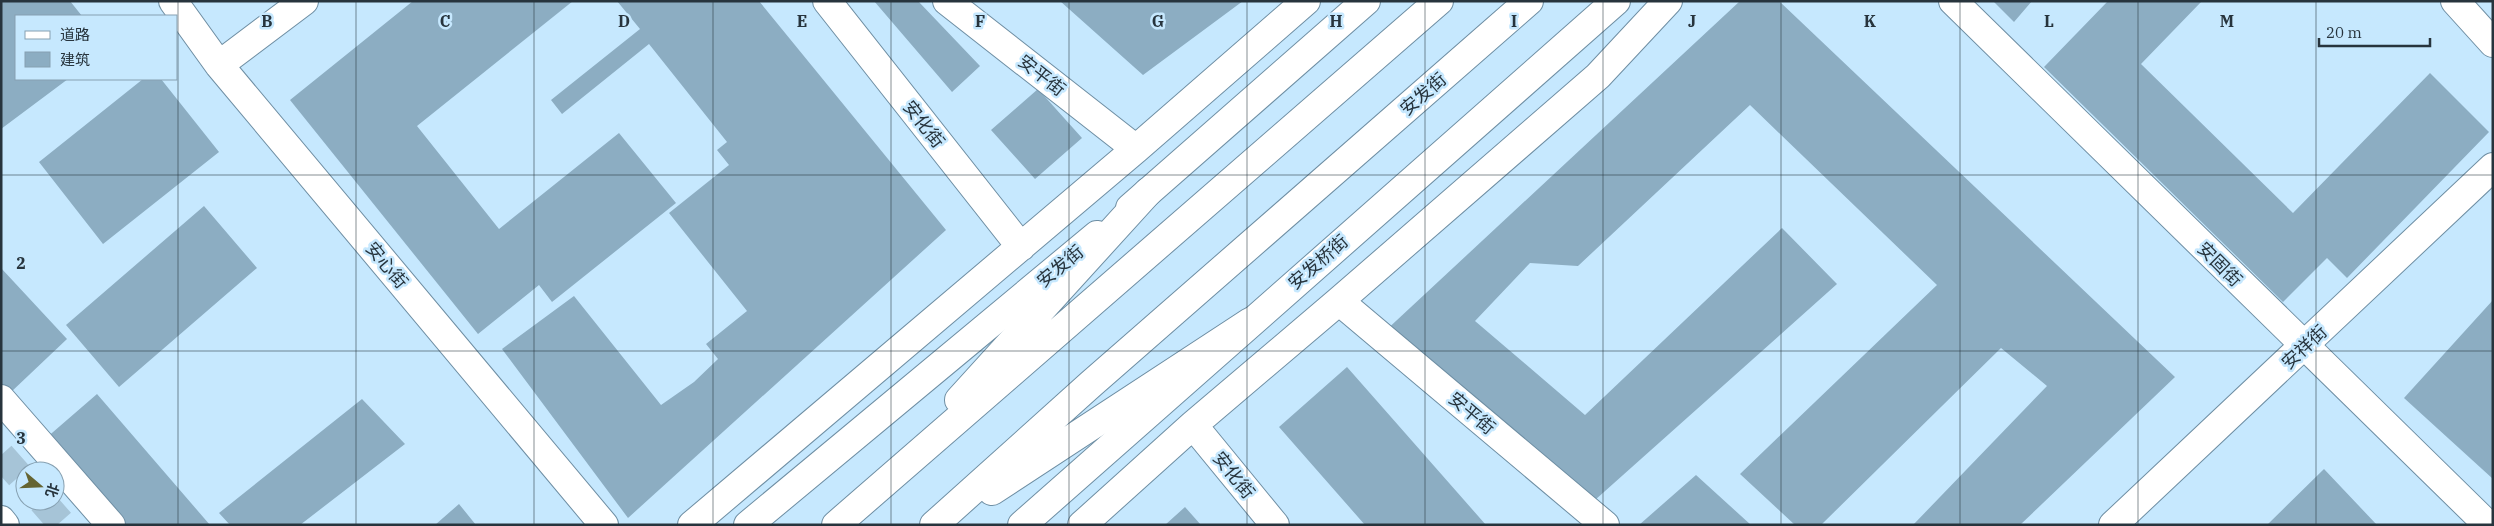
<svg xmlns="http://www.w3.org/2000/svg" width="2494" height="526" font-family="'IBM Plex Serif','Noto Sans SC',serif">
<rect width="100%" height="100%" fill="#c6e8fe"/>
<!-- building -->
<path fill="#8cadc2" d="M1,1H70L82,16H16V79H68L1,129Z
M413,1H573L417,126L499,229L619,133L676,203L552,302L539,285L478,334L290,100Z
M617,1H759L946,230L628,518L502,349L574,296L661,405L694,382L718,359L706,344L747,311L669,213L729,165L717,150L727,142L649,44L562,114L551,100L640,29Z
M874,1H918L980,66L952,92Z
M1060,1H1243L1143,75Z
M1740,1H1779L2175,377L2020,525H1913L2047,386L2001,348L1821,525H1795L1740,474L1937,285L1750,105L1578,266L1530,263L1475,321L1585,415L1782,228L1837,284L1595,500L1382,334Z
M1993,1H2032L2014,22Z
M2108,1H2202L2141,64L2293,213L2430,73L2489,132L2347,278L2327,258L2283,302L2044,67Z
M143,79H161L219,152L103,244L39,162Z
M1038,89L1082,138L1035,179L991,130Z
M204,206L257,268L119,387L66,325Z
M1,268L67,339L10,393L1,384Z
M2493,300V479L2404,398Z
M1347,367L1486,525H1365L1279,427Z
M97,394L210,525H120L45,439Z
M362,399L405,444L300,525H230L219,513Z
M2324,469L2377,525H2267Z
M1696,475L1751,525H1639Z
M459,504L476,525H435Z
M1185,507L1201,525H1165Z"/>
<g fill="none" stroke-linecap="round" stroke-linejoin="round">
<!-- secondary-tunnel -->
<path stroke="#a6c4d7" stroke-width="28" stroke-dasharray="28 14" stroke-linecap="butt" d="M1,455L25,482
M42,501L63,525"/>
<!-- street casing -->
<g stroke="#6e8ea3" stroke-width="30">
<path id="street" d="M2113,525L2493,167"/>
</g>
<!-- secondary casing -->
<g stroke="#6e8ea3" stroke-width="30">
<path id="secondary" d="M173,1L219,65L604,525
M827,1L1021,247
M947,1L1136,149
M1953,1L2488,525
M2455,1L2493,43
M219,65L304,1
M1130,208L1366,1
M1339,301L1605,525
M1,399L111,525
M1193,425L1275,525
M1,520L5,525
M692,525L1136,149L1306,1
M748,525L1097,235
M1022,525L1616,1
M1082,525L1193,425L1339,301L1598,76L1668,1"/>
</g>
<!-- highway casing -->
<g stroke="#6e8ea3" stroke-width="30">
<path id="highway" d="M959,400L1148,192
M992,491L1250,322
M836,525L1439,1
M934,525L1091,384L1529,1"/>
</g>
<!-- street -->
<use href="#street" stroke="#fff" stroke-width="28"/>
<!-- secondary -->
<use href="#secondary" stroke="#fff" stroke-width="28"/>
<!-- highway -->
<use href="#highway" stroke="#fff" stroke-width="28"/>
</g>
<!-- grid -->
<path fill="none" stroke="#27343d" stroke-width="1" stroke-opacity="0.55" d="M178,1V525M356,1V525M534,1V525M713,1V525M891,1V525M1069,1V525M1247,1V525M1425,1V525M1603,1V525M1781,1V525M1960,1V525M2138,1V525M2316,1V525M1,175H2493M1,351H2493"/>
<g text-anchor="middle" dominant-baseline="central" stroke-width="5" stroke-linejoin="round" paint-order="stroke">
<!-- street labels -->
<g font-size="18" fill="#27343d" stroke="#c6e8fe">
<text transform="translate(1042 75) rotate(38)">安平街</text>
<text transform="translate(1423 94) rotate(-41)">安发街</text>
<text transform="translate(924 124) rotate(52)">安化街</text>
<text transform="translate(1318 262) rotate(-41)">安发桥街</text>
<text transform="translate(2220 264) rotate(45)">安固街</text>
<text transform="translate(387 265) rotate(50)">安心街</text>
<text transform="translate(1060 266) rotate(-40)">安发街</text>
<text transform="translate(2304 347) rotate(-43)">安祥街</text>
<text transform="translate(1472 413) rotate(40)">安平街</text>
<text transform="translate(1234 475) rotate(51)">安化街</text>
</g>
</g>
<g font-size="16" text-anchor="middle" font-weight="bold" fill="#27343d" stroke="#c6e8fe" stroke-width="5" stroke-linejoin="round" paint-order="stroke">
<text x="267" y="27">B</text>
<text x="445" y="27">C</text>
<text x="624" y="27">D</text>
<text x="802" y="27">E</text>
<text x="980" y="27">F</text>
<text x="1158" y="27">G</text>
<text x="1336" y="27">H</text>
<text x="1514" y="27">I</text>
<text x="1692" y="27">J</text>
<text x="1870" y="27">K</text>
<text x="2049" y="27">L</text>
<text x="2227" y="27">M</text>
<text x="21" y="269">2</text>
<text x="21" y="444">3</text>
</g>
<!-- border -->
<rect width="2494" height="526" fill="none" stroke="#27343d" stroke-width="5"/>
<!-- legend -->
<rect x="15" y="15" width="162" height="65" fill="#c6e8fe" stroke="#86a0b1"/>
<rect x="25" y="31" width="25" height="8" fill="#ffffff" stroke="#86a0b1"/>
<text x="60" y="40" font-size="15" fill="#27343d">道路</text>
<rect x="25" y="52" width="25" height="15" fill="#8cadc2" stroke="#86a0b1"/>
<text x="60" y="65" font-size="15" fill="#27343d">建筑</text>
<!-- north arrow -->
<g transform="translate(40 486) rotate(109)"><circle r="24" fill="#c6e8fe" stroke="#86a0b1"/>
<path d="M0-4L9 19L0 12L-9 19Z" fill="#656431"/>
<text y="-8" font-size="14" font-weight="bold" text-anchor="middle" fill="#27343d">北</text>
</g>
<!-- scale -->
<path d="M2319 38v8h111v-8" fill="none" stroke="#27343d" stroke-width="2.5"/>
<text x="2326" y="38" font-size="15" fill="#27343d" stroke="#c6e8fe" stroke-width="4" paint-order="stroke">20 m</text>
</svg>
